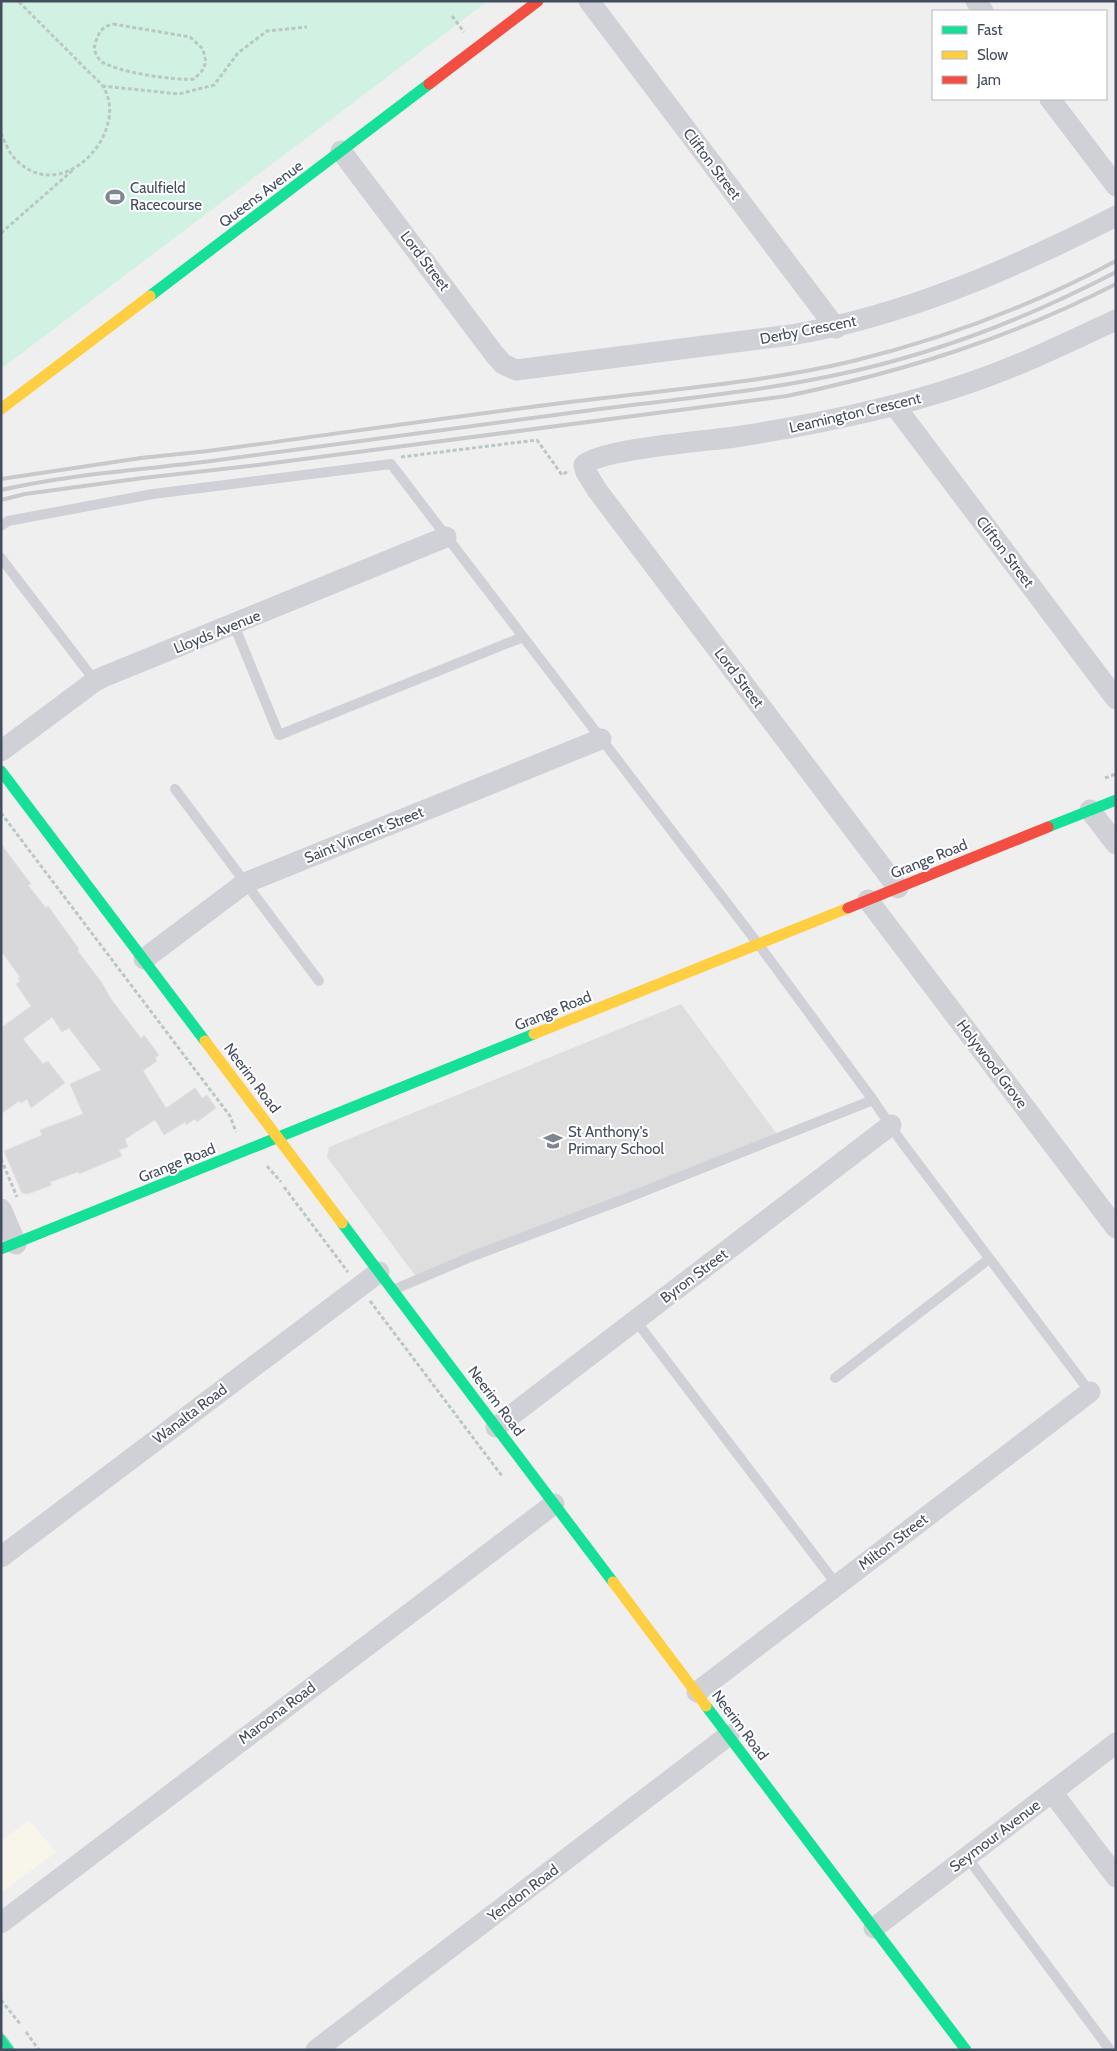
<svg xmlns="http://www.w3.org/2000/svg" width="1117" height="2051" font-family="Cabin,sans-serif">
<rect width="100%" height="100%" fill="#f0efef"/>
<!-- commercial -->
<path fill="#f8f6ea" d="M29,1820L56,1852L1,1893V1841Z"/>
<!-- education -->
<path fill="#dfdedf" d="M681,1004L777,1134L417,1278L327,1157L329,1147Z"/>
<!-- green -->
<path fill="#d1f2e3" d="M1,1H488L1,369Z"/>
<!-- building -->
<path fill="#d8d8db" stroke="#e1e1e2" d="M1,844L31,884L28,885L46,908L48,906L79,949L77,950L102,983L111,999L141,1038L144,1035L159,1055L155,1058L157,1061L143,1071L166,1108L195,1088L202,1098L207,1095L216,1108L197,1122L195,1119L186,1125L185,1122L164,1135L155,1120L125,1139L128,1147L119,1150L122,1156L79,1174L78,1172L50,1182L52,1185L28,1194L22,1193L4,1151L42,1135L40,1130L83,1114L70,1084L101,1070L69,1028L62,1032L52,1017L23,1039L43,1064L48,1061L65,1083L31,1108L27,1099L21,1103L19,1101L1,1114V1028L31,1006L16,984L20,981L18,978L20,977L1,951Z"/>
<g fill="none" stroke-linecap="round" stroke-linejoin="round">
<!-- path -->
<path stroke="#b9c7c5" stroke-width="3" stroke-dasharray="4 2.5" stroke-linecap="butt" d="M452,16L464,32
M113,24L190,37L203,49L206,62L202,71L194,79C175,81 118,72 102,62C98,59 96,54 94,49C97,37 99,27 113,24Z
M102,86L179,94L214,85L238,53L267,31L307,27
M1,133C4,140 7,148 11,154C58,214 134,131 102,85C95,77 85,69 78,61C58,41 38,21 18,1
M1,233L73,170
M401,457L537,440L562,475L568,471
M1105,778L1116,774
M1,813L230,1116L236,1132
M1,1159L17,1197
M267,1166L281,1182
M284,1187L348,1272
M370,1301L502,1476
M1,2000L21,2025
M26,2032L39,2050"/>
<!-- lane -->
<path stroke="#d0d1d6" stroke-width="10" d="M1,526L8,521L153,494L391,464L759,945L873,1100L901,1141L1090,1392
M1,558L95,681
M234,625L279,735L523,637
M175,789L319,981
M393,1290L473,1256L627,1198L873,1100
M636,1321L837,1585
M835,1378L989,1259
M967,1857L1110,2050"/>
<!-- street -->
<path stroke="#d0d1d6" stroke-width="21" d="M589,1L836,328
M976,1L983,11
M1050,99L1116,186
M341,151L495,355L503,364L516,370L791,335C905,316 1014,268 1116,216
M895,406L1116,699
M1,751L95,681L103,677L446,537
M1090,810L1116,844
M898,888L597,490L586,472L584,465C600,449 706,441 735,437C812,425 889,410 963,385C1016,368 1066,343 1116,320
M868,900L1116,1228
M144,959L245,883L601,739
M1,1209L16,1244
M496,1427L891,1125
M1,1557L379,1272
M697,1692L1090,1392
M1052,1792L1116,1877
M1,1923L554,1504
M874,1928L1116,1743
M316,2050L729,1735"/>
<!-- fast -->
<path stroke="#16e098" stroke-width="11" d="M150,296L429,84
M1,771L205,1041
M1048,827L1116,800
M342,1223L613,1582
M1,1249L534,1034
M706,1706L966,2050
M1,2039L9,2050"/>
<!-- slow -->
<path stroke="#ffcf43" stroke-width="11" d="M1,409L150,296
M534,1034L848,908
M205,1041L342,1223
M613,1582L706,1706"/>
<!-- jam -->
<path stroke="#f24e42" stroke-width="11" d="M429,84L538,1
M848,908L1048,827"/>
<!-- tram -->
<path stroke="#c8c9cc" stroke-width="1" d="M1,2031L15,2050
M1,2046L4,2050"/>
<!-- rail -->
<path stroke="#c8c9cc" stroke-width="4" d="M1,479L141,458L208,451C329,435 449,417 570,402C665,390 761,383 853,361C944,339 1033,305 1116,261
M1,490C70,474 142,470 211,461C331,446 450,428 570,413C657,401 745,394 831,376C930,356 1026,319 1116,272
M1,500L25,494L143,478L258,465L787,396C905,371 1008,339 1116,284"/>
</g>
<!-- icons -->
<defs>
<g id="stadium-bare" transform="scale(1.5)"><path d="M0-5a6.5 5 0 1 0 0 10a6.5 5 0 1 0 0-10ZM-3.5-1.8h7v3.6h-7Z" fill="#808691" stroke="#fff" stroke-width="2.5" paint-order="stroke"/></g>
<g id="school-bare" transform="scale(1.5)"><path d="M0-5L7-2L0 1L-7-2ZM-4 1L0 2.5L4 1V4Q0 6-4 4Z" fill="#808691" stroke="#fff" stroke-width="2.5" paint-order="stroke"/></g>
</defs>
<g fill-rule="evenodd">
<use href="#stadium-bare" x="115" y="197"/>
<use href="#school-bare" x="553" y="1141"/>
</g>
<g text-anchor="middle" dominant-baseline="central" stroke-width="4" stroke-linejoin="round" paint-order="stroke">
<!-- street labels -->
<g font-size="15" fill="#444d5e" stroke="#fff">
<text transform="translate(712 164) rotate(53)">Clifton Street</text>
<text transform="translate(261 194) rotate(-37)">Queens Avenue</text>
<text transform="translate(425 261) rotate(53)">Lord Street</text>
<text transform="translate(808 330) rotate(-11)">Derby Crescent</text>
<text transform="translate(855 413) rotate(-13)">Leamington Crescent</text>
<text transform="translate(1005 552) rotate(53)">Clifton Street</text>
<text transform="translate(217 632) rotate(-22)">Lloyds Avenue</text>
<text transform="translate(739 678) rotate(53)">Lord Street</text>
<text transform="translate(364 835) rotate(-22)">Saint Vincent Street</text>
<text transform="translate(929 859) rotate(-22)">Grange Road</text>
<text transform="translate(553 1011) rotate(-22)">Grange Road</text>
<text transform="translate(992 1064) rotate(53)">Holywood Grove</text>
<text transform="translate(252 1078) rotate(53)">Neerim Road</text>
<text transform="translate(177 1163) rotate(-22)">Grange Road</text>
<text transform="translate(694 1276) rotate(-37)">Byron Street</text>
<text transform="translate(496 1401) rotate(53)">Neerim Road</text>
<text transform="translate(190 1414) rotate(-37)">Wanalta Road</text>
<text transform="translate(893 1542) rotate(-37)">Milton Street</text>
<text transform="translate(277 1713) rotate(-37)">Maroona Road</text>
<text transform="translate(740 1725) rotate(53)">Neerim Road</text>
<text transform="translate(995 1836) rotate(-37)">Seymour Avenue</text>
<text transform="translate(523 1893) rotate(-37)">Yendon Road</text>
</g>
<!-- poi labels -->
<g font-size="15" fill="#444d5e" stroke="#fff" text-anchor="start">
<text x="130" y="188">Caulfield<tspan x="130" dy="17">Racecourse</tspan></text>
<text x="568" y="1132">St Anthony's<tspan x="568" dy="17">Primary School</tspan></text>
</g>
</g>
<!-- border -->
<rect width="1117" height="2051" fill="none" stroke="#444d5e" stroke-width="5"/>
<!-- legend -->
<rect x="932" y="10" width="175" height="90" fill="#ffffff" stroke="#b4b8bf"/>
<rect x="942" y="26" width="25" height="8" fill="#16e098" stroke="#b4b8bf"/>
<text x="977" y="35" font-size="15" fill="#444d5e">Fast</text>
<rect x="942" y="51" width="25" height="8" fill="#ffcf43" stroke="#b4b8bf"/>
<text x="977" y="60" font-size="15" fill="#444d5e">Slow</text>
<rect x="942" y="76" width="25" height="8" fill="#f24e42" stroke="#b4b8bf"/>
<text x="977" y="85" font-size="15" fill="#444d5e">Jam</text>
</svg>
